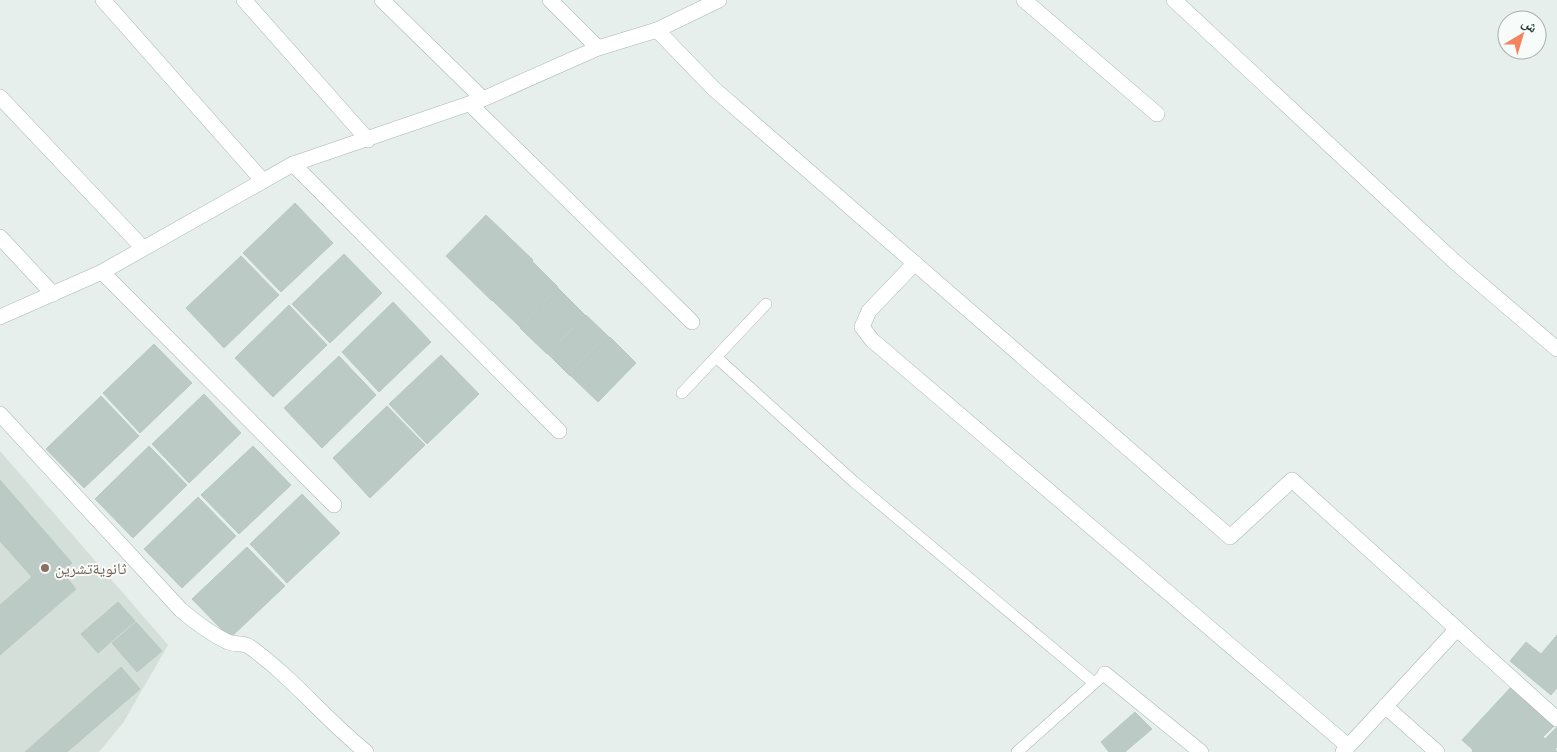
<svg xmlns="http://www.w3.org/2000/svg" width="1557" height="752" font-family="'PT Sans','Noto Naskh Arabic',sans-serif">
<rect width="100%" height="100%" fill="#e6efeb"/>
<!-- built -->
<path fill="#d4dfda" d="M0,451L168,645L123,723L99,752H0Z"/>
<!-- building -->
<path fill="#bbcac4" stroke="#b8c9c2" d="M295,203L333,243L281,292L243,253Z
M486,215L533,260L492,301L446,256Z
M344,254L382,293L330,343L292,304Z
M241,256L279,295L224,348L186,308Z
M532,261L558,287L520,327L493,301Z
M558,288L585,315L547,354L520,328Z
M393,302L431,342L379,392L342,352Z
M289,305L327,345L273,397L235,358Z
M586,315L609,337L570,376L548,354Z
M610,337L636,363L598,402L571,376Z
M154,344L192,383L140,433L103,393Z
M441,355L479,394L427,444L389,404Z
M339,356L376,395L322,448L284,408Z
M204,394L241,433L189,483L152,444Z
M101,396L139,436L84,488L46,449Z
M387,406L425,445L370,498L333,458Z
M149,446L187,485L133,538L95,499Z
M253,446L291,485L239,534L201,495Z
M0,480L72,563L62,572L76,589L0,655V605L32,577L0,541Z
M302,494L340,533L287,583L250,544Z
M198,497L236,536L182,588L144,549Z
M247,547L285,586L230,638L192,599Z
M118,602L135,621L98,653L81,634Z
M136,622L162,651L137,672L112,643Z
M1557,635V688L1551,695L1510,661L1526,642L1541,654Z
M121,667L140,689L67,752H25Z
M1512,686L1555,725L1543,737L1545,739L1557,727V747L1555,749L1557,752H1472L1473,750L1462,740Z
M1135,712L1152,729L1125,752H1109L1101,742Z"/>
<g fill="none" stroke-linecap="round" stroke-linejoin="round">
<!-- service casing -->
<g stroke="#a8b8b2" stroke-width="12">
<path id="service" d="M716,357L853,481L1094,683
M682,393L766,304
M1017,752L1100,678"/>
</g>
<!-- minor casing -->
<g stroke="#a8b8b2" stroke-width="16">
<path id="minor" d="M103,0L263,181
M244,0L368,140
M382,0L483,99
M550,0L598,48
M1024,0L1157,114
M1174,0L1455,262L1557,349
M657,30L714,89L1230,537L1292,480L1557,719
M0,97L143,248
M470,104L692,322
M293,164L559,431
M0,237L53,294
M915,263L869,311L862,327L872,340L1348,746
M102,272L334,505
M0,414L181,610C195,622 211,634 228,642C235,645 244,642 250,647C293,678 325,719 366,752
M1105,674L1201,752
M1385,706L1437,752
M1343,752L1457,629"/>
</g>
<!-- tertiary casing -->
<g stroke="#a8b8b2" stroke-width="16">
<path id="tertiary" d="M0,317L102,272L293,164L483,99L598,48L657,30L719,0"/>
</g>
<!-- service -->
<use href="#service" stroke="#fff" stroke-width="11"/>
<!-- minor -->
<use href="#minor" stroke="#fff" stroke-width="15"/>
<!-- tertiary -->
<use href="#tertiary" stroke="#fff" stroke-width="15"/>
</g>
<!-- markers -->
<circle fill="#8d6e63" stroke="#f7fbf9" stroke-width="2" cx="45" cy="568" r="5"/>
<g text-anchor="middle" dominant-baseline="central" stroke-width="4" stroke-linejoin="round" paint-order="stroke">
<!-- education labels -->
<g font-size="16" fill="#785e54" stroke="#f7fbf9" text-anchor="start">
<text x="55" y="568">ثانويةتشرين</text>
</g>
</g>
<!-- north arrow -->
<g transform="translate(1522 35) rotate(38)"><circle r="24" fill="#f7fbf9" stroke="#a3b1ad"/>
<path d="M0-4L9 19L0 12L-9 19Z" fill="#f4845f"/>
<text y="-8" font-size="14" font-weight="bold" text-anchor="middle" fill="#24423a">ش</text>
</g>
</svg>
